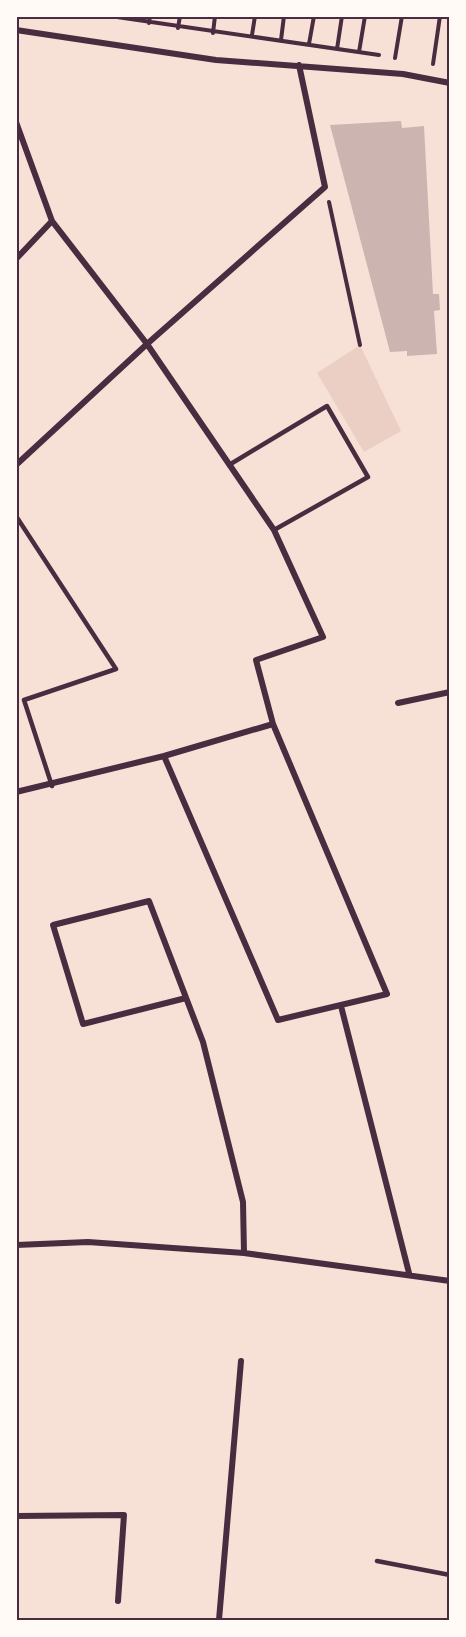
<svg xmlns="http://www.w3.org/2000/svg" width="466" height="1637" font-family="Manrope,sans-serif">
<rect width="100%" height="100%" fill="#f7e1d7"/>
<!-- green -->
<path fill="#ebcfc5" d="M360,345L401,431L364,452L317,373Z"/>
<!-- building -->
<path fill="#ccb4b1" d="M401,121L402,128L424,126L433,294H439L440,310L434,311L437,354L407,356V351L390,352L330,125Z"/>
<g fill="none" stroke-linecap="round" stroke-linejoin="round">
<!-- path -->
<path stroke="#4a2c40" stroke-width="4" d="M110,16L379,55
M149,23L150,16
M178,28L180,16
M213,33L215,16
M252,35L255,16
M281,40L284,16
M309,44L314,16
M337,49L342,16
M359,52L365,16
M395,58L402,16
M433,64L440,16
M329,202L360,345"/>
<!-- service -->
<path stroke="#4a2c40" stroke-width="4.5" d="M229,465L327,406L368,477L274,530
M16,516L116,669L24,700L52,786
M377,1561L450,1575"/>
<!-- minor -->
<path stroke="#4a2c40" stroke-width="6" d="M16,30L216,60L403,74L450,83
M16,122L52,221L147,344L274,530L323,637L256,660L273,724L387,994L278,1020L164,756
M16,259L52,221
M16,465L147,344L325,187L299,65
M398,703L450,692
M16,792L164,756L273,724
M186,998L83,1024L53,925L149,901L203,1042L243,1202L244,1253
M341,1006L409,1273
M16,1245L88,1242L244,1253L450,1281
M16,1516L124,1515L118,1601
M219,1620L241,1361"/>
</g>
<!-- border -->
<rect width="466" height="1637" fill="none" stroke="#fffaf5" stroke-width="36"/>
<rect x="18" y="18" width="430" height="1601" fill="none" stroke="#4a2c40" stroke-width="2"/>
</svg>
